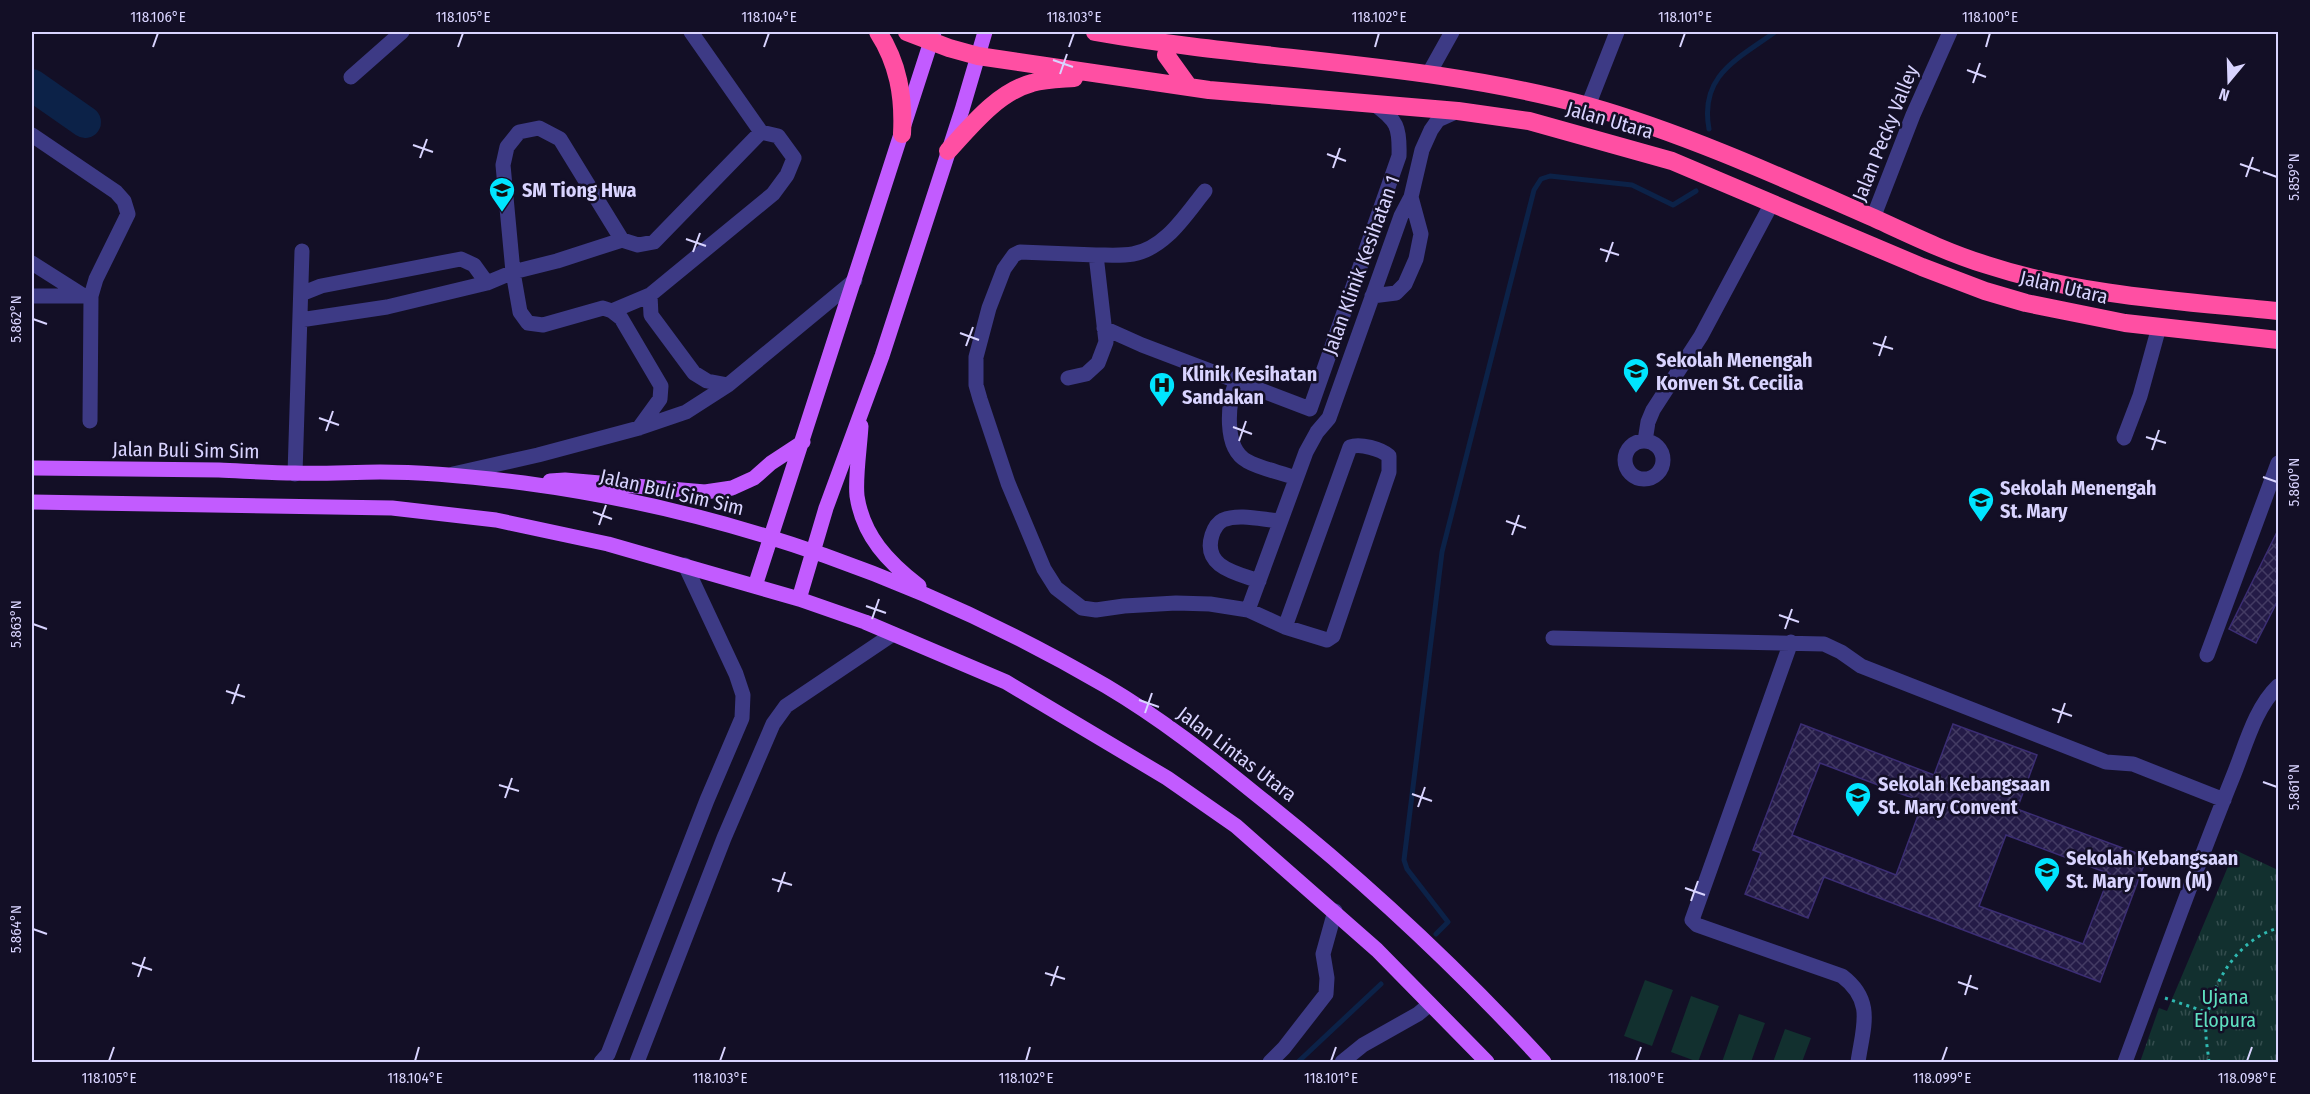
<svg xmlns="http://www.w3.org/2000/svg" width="2310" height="1094" font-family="'Fira Sans Condensed',sans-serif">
<defs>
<pattern id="park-tufts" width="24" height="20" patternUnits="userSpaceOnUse" patternTransform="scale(1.5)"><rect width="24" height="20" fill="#12302f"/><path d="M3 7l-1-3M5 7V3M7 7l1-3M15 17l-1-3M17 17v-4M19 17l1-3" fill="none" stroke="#344d4e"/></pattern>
<pattern id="building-cross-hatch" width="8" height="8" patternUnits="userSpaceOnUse" patternTransform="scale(1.5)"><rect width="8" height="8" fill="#241b47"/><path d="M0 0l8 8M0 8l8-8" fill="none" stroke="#433b63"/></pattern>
</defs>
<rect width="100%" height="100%" fill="#130f26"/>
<!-- park -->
<path fill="url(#park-tufts)" d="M2235,850L2278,870V1062H2140L2159,1008L2167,1011Z"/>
<!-- pitch -->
<path fill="#12302f" d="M1645,980L1673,990L1652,1046L1624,1036Z
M1691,996L1719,1006L1698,1062L1671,1052Z
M1739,1014L1765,1023L1751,1062H1722Z
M1785,1029L1811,1038L1802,1062H1773Z"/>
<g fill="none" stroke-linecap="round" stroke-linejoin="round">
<!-- stream -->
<path stroke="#0c2248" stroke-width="5" d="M1709,129C1699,75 1738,59 1775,32
M1436,934L1448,922L1407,869L1404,860L1442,552L1534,190L1541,179L1550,176L1632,185L1673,205L1696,191
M1298,1062L1381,984"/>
<!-- river -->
<path stroke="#0c2248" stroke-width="32" d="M32,85L85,122"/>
</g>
<!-- building -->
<path fill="url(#building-cross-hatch)" stroke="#3b2d73" stroke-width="1.5" fill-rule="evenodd" d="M2278,530V600L2256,643L2229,629Z
M1801,724L1934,775L1953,724L2037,755L2017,809L2147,857L2100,982L1824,877L1808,918L1745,894L1761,853L1753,850ZM1820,763L1923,802L1896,875L1792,835ZM2006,835L2110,874L2083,944L1979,906Z"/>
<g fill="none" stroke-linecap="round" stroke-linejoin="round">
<!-- path -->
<path stroke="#2fb8b0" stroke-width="3" stroke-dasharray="3 4.5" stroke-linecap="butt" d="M2165,998L2209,1013
M2209,1062C2208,1051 2205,1037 2206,1025C2211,983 2237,940 2278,928"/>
<!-- minor -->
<path stroke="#3d3a85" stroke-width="15" d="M691,32L761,132
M1428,75L1452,32
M351,77L402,32
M1588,106L1617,32
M32,135L116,192L124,201L128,214L96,279L91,296
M1873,218L1913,115L1950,32
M1096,255C1108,255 1122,256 1133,254C1166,248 1186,214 1205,191
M32,263L84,296
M301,294L321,286L461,259L474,265L487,283
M650,295L651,315L694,373L707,381L728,385
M32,296H91L90,421
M1372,296L1396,293L1405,284L1416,259L1421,234L1411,197
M612,311L650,295L773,194L787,175L794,158L778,136L761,132L654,242L638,245L622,240L560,139L539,128L519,132L507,147L503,165L513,272L520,312L528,323L543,325L603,308L612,311L621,318L661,386L660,399L639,428
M300,320L387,307L487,283L513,272L557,261L622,240
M1104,328L1142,345L1310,409L1399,156C1400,127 1397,120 1374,104
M1068,378L1086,374L1098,363L1106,342L1096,255L1020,252L1014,255L1004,269L989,308L976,357V385L980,399L1008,483L1044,569L1056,588L1082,608L1096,610L1124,606L1176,603L1210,604L1248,610L1285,627L1327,640L1333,636L1389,472V456C1381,449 1360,443 1350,447L1285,627
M1236,382C1228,403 1223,448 1247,461C1261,469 1280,472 1296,478
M2124,438L2140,396L2159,327
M1645,441L1648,422L1653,410L1701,336L1772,203
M1625 460a19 19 0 1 1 38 0a19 19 0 1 1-38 0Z
M295,474L302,251
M453,474L538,455L639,428L686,412L728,385L855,280
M1259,581C1236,573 1202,567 1212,535C1214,529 1217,523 1223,520C1239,513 1264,520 1280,521
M1248,610L1306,452L1317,432L1329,418L1401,216L1411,197L1422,150L1431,130L1438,120L1458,111
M1553,638L1824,644L1841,652L1861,666L2106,762L2133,764L2224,800
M1791,642L1692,920L1697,925L1842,976C1875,1001 1863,1027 1858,1062
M2207,655L2278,463
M601,1062L608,1054L707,800L742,718L743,695L736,674L685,565
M637,1062L724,838L773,724L786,706L893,634
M1270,1062L1284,1048L1326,994L1327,978L1323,954L1335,911
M1342,1062L1363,1045L1418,1014L1430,1004
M2125,1062C2160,968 2194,873 2232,779C2245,748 2254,709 2278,686"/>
<!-- major -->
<path stroke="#c25bff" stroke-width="15" d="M861,426C860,446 855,477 857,496C863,536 888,562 919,586
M32,468C94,469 156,469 219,470C244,471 270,473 295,473C323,474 352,472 380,472C428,472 477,477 524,483C729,510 928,582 1106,686C1160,718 1210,757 1258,796C1360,877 1456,966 1544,1062
M550,481L565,480L705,492L732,488L754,478L771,463L803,442
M32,502L392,508L496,520L608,544L799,599L865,622L1006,682L1167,778L1236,826L1377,950L1487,1062
M755,586L934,32
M799,599L826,508L882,356L962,110L985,32"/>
<!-- highway -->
<path stroke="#ff4fa3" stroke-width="18" d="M878,32C898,63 904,96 902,134
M907,32L949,48L978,56L1209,90L1458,111L1529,121L1672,161L1922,267L1985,291L2026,303L2125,323L2278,340
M1095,32C1258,61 1427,62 1588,106C1684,133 1783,178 1874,218C1911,235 1948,253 1987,265C2082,296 2181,301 2278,311
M1169,44L1166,55L1189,87
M948,151C971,126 998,92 1032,83C1045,79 1060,79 1074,78"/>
</g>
<!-- ticks -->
<path fill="none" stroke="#d9d4ff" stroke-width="2" d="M153,47L158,33M458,47L463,33M764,47L769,33M1069,47L1074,33M1375,47L1379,33M1680,47L1685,33M1986,47L1990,33M1053,60L1073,67M1967,70L1986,77M1060,74L1067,54M1973,83L1980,63M413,145L433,152M1327,154L1346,161M420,158L427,139M2240,164L2260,171M1333,168L1340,148M2263,172L2277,177M2246,177L2253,157M686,239L706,246M1600,249L1619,255M693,252L700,233M1606,262L1613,242M33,319L47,324M960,333L979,340M1873,343L1893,349M966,346L973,327M1879,356L1886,336M319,418L339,425M1233,427L1252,434M326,431L333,411M2146,437L2166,443M1239,441L1246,421M2152,450L2159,430M2263,477L2277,482M593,512L612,519M1506,521L1526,528M599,525L606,505M1512,535L1519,515M866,606L886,613M1779,615L1799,622M872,619L879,599M33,624L47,629M1785,629L1792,609M226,691L245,697M1139,700L1159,707M232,704L239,684M2052,709L2072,716M1145,713L1152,693M2058,723L2065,703M2263,782L2277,787M499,785L519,791M1412,794L1432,801M505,798L512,778M1418,807L1425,787M772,879L792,885M1685,888L1705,895M778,892L785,872M1691,901L1698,881M33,929L47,934M132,963L152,970M1045,973L1065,979M138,977L145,957M1958,982L1978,989M1051,986L1058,966M1965,995L1971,975M109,1061L114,1047M415,1061L419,1047M720,1061L725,1047M1026,1061L1030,1047M1331,1061L1336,1047M1636,1061L1641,1047M1942,1061L1947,1047M2247,1061L2252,1047"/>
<!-- icons -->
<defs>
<g id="school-pin" transform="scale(1.35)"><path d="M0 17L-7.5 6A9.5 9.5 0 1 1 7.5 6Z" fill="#00e5ff" stroke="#130f26"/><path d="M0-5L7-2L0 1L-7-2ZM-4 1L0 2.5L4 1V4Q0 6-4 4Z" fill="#111"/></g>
<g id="hospital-pin" transform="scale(1.35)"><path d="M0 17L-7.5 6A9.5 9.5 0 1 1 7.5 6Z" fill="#00e5ff" stroke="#130f26"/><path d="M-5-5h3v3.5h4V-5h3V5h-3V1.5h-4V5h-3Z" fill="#111"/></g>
</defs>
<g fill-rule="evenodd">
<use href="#school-pin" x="502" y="190"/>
<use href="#school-pin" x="1636" y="371"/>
<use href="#hospital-pin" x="1162" y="385"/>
<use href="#school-pin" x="1981" y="500"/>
<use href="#school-pin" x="1858" y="795"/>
<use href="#school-pin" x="2047" y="870"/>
</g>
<g text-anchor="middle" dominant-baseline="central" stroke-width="5" stroke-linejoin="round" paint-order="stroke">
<!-- street labels -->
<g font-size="20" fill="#d9d4ff" stroke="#130f26">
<text transform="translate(1610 120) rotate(16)">Jalan Utara</text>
<text transform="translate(1885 133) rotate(-68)">Jalan Pecky Valley</text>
<text transform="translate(1361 265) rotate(-70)">Jalan Klinik Kesihatan 1</text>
<text transform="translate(2064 287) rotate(13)">Jalan Utara</text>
<text transform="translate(186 450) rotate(1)">Jalan Buli Sim Sim</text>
<text transform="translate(672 492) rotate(13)">Jalan Buli Sim Sim</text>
<text transform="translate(1237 754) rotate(37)">Jalan Lintas Utara</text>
</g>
<!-- poi labels -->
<g font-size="20" font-weight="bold" fill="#d9d4ff" stroke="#130f26" text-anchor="start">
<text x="522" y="190">SM Tiong Hwa</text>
<text x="1656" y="360">Sekolah Menengah<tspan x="1656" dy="23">Konven St. Cecilia</tspan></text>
<text x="1182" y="374">Klinik Kesihatan<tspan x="1182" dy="23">Sandakan</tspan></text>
<text x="2000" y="488">Sekolah Menengah<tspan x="2000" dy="23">St. Mary</tspan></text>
<text x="1878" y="784">Sekolah Kebangsaan<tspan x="1878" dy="23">St. Mary Convent</tspan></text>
<text x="2066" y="858">Sekolah Kebangsaan<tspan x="2066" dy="23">St. Mary Town (M)</tspan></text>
</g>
<!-- park labels -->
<g font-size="20" fill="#5fe0c0" stroke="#130f26">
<text x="2225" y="997">Ujana<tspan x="2225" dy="23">Elopura</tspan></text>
</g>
</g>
<!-- border -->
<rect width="2310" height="1094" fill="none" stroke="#130f26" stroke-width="66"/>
<!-- north arrow -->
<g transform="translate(2229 81) rotate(199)" stroke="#130f26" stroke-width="4.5" paint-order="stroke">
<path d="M0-4.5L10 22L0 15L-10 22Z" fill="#d9d4ff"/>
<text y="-9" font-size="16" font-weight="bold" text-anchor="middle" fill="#d9d4ff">N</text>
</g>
<rect x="33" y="33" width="2244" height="1028" fill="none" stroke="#d9d4ff" stroke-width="2"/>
<g font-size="15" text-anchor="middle" fill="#d9d4ff">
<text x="158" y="22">118.106°E</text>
<text x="463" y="22">118.105°E</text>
<text x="769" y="22">118.104°E</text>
<text x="1074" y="22">118.103°E</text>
<text x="1379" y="22">118.102°E</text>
<text x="1685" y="22">118.101°E</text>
<text x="1990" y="22">118.100°E</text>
<text transform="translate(2294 177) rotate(-90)" y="5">5.859°N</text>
<text transform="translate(16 319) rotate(-90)" y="5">5.862°N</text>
<text transform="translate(2294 482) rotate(-90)" y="5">5.860°N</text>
<text transform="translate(16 624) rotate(-90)" y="5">5.863°N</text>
<text transform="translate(2294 787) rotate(-90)" y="5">5.861°N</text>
<text transform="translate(16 929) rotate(-90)" y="5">5.864°N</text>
<text x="109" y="1083">118.105°E</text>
<text x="415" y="1083">118.104°E</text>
<text x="720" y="1083">118.103°E</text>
<text x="1026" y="1083">118.102°E</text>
<text x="1331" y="1083">118.101°E</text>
<text x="1636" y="1083">118.100°E</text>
<text x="1942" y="1083">118.099°E</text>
<text x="2247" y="1083">118.098°E</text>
</g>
</svg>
